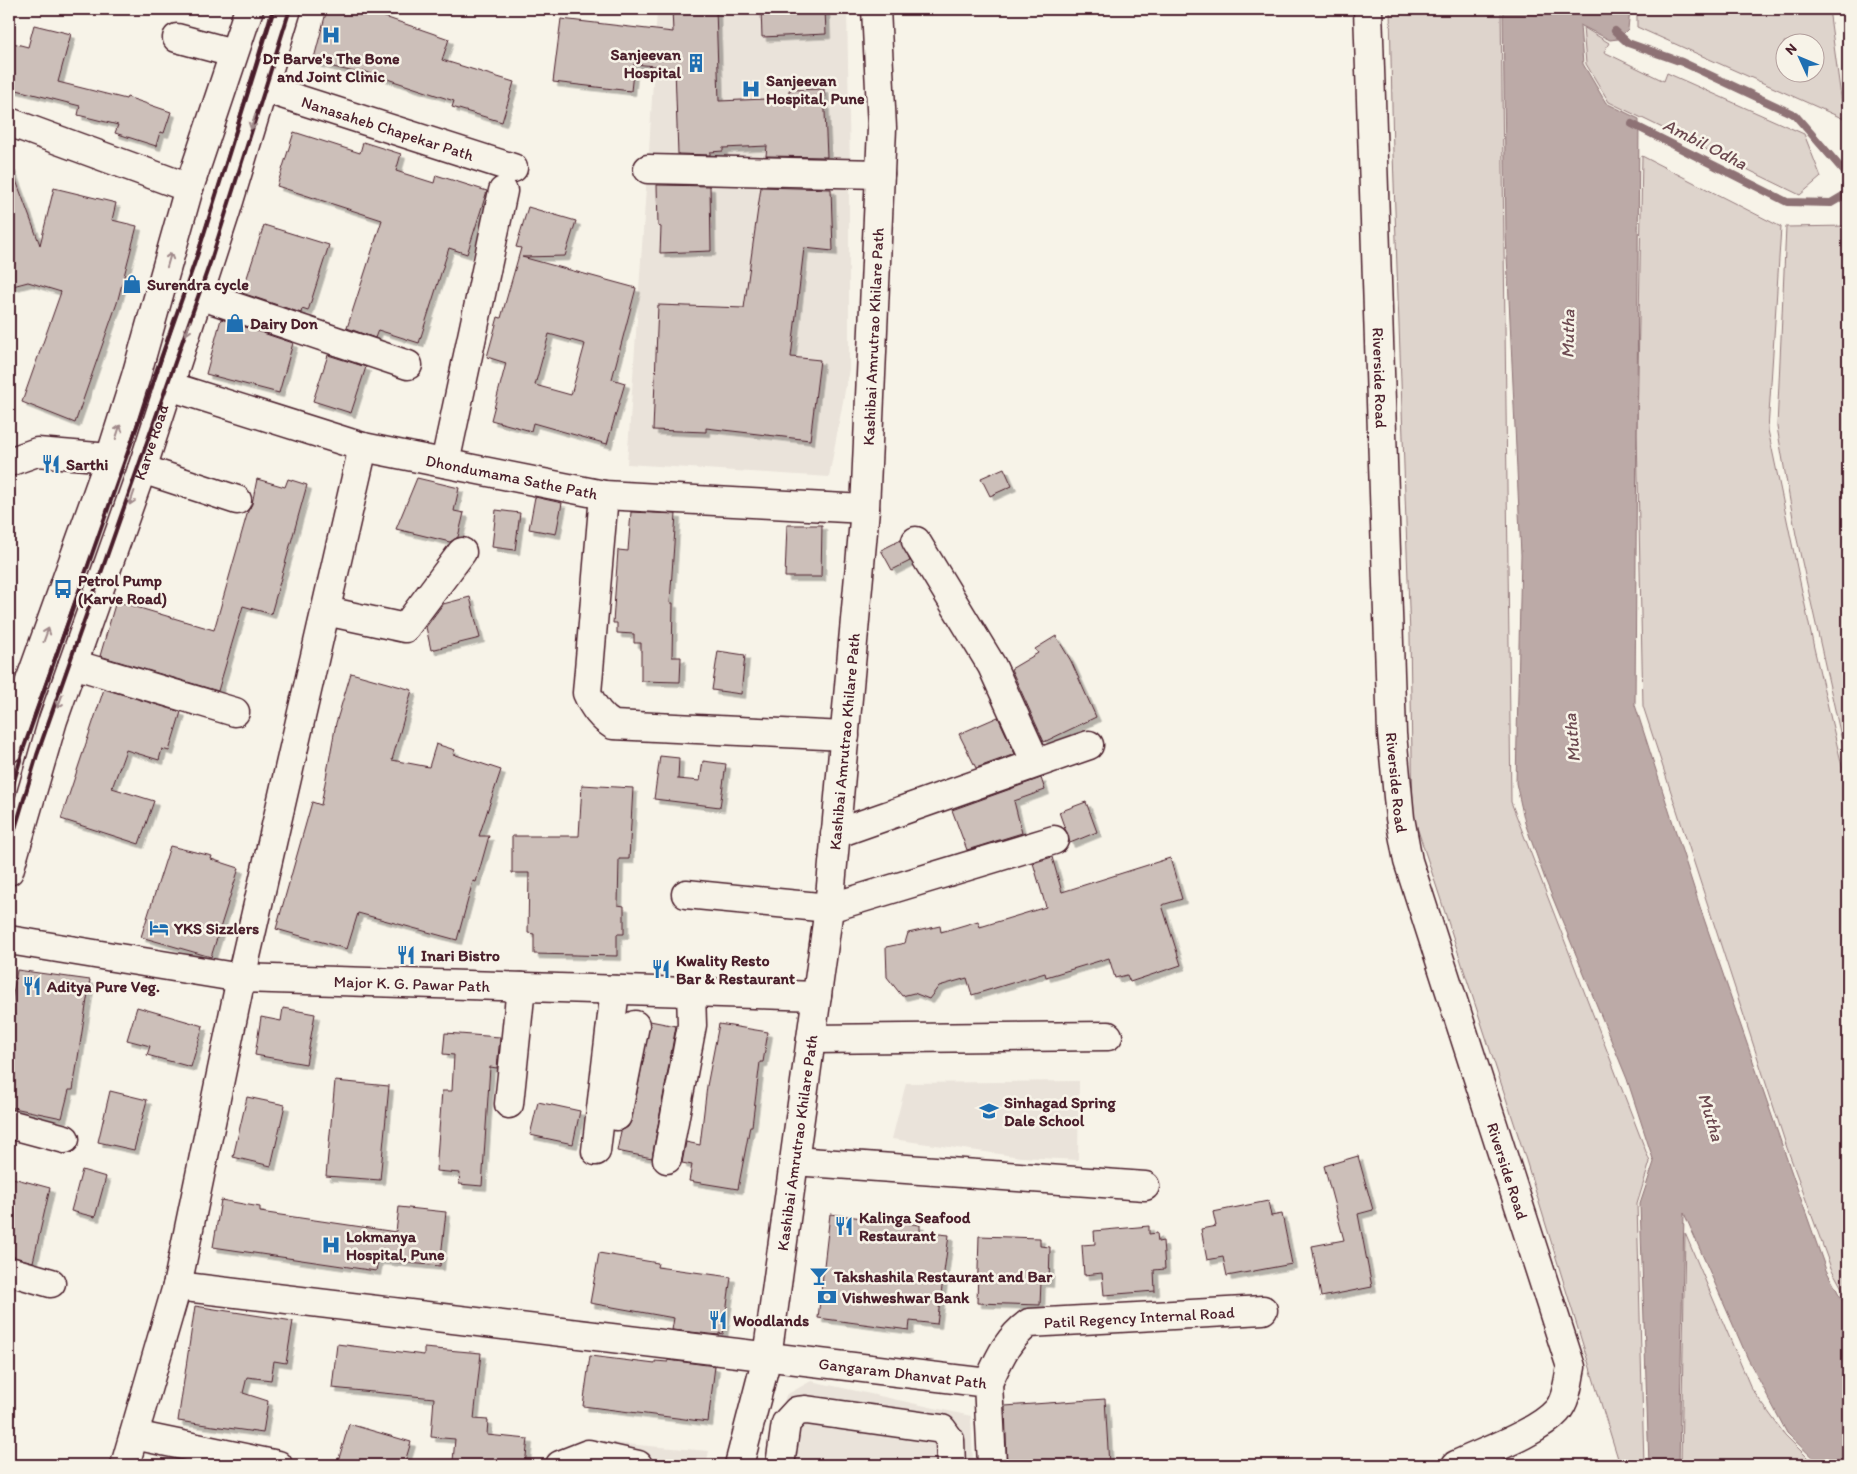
<svg xmlns="http://www.w3.org/2000/svg" width="1857" height="1474" font-family="Itim,sans-serif">
<defs>
<filter id="shadow"><feDropShadow dx="4.5" dy="4.5" stdDeviation="0" flood-color="#0004"/></filter>
</defs>
<rect width="100%" height="100%" fill="#f7f3e8"/>
<filter id="ink" filterUnits="userSpaceOnUse"><feTurbulence type="fractalNoise" baseFrequency=".02" numOctaves="2"/><feDisplacementMap in="SourceGraphic" scale="10" xChannelSelector="R" yChannelSelector="G"/><feConvolveMatrix kernelMatrix="1 2 1 2 8 2 1 2 1" color-interpolation-filters="sRGB"/></filter>
<g filter="url(#ink)">
<!-- built -->
<path fill="#eae3da" d="M657,9H847L850,169H648Z
M647,173L849,175V369L829,477L627,464Z
M1079,1081L1078,1160L1021,1157L892,1139L906,1083Z
M811,1381L971,1416L973,1465H768L786,1395Z
M601,1442L709,1451L706,1465H541Z"/>
<!-- green -->
<path fill="#ded4cc" stroke="#947a7c" fill-rule="evenodd" d="M1390,9H1501L1511,802L1650,1162L1637,1204L1644,1465H1620L1521,1144L1413,815L1410,636L1393,154Z
M1637,9H1829L1844,119L1637,27ZM1784,42H1814V72H1784Z
M1583,27L1609,43L1604,52L1664,81L1667,73L1804,134L1821,177L1800,195L1609,102L1586,64Z
M1642,156L1781,227L1768,430L1814,648L1848,791V1299L1831,1268L1787,1148L1643,706L1637,432Z
M1848,226V768L1796,535L1777,427L1786,227Z
M1685,1233L1751,1388L1785,1435L1815,1465H1681Z"/>
<!-- water -->
<path fill="#bcaaa7" stroke="#8e7275" d="M1503,9H1630L1628,29L1618,39L1610,40L1580,25L1583,64L1606,103L1639,119L1635,705L1702,913L1783,1148L1826,1270L1848,1311V1465H1820L1787,1433L1748,1359L1684,1213L1679,1465H1649L1640,1204L1654,1162L1627,1079L1545,879L1525,823L1516,783L1521,555L1506,235Z"/>
<g fill="none" stroke-linecap="round" stroke-linejoin="round">
<!-- stream -->
<path stroke="#8e7275" stroke-width="8" d="M1615,31L1628,43L1682,62L1795,115L1848,176
M1632,124L1787,202L1831,203L1848,193"/>
</g>
<!-- building -->
<path fill="#ccbfb9" stroke="#4a1f2b" fill-rule="evenodd" filter="url(#shadow)" d="M327,9H380L379,15L449,39L442,60L514,82L502,122L452,107L454,101L363,71L362,74L313,62Z
M672,9H716L719,101L789,98V90L824,89L827,157L766,156L767,146L723,148V151L710,152V155L678,154L675,68L634,64L631,91L553,82L561,19L673,32Z
M761,9H825L826,34L762,37Z
M34,25L71,34L58,82L126,99L127,97L171,112L164,133L160,132L156,146L115,133L118,125L78,115L80,106L9,88V42L28,47Z
M294,132L360,153L363,142L401,154L396,171L434,183L436,175L487,191L467,254L449,248L419,343L378,330L375,338L347,328L382,220L277,186Z
M9,167H11L40,245L54,188L116,203L112,220L137,226L117,303L75,423L22,402L61,292L28,282L9,287Z
M657,185L710,186L711,251L660,253L661,227L658,226Z
M761,187L831,189L833,251L804,248L791,357L820,360L810,440L706,428V432L653,430L658,305L744,308Z
M528,207L576,221L565,256L522,257L636,288L612,379L625,383L607,444L533,423L531,431L491,420L506,363L487,357L498,317L501,318L521,248L516,247ZM549,334L585,344L571,395L535,385Z
M264,225L329,245L308,311L302,309L301,313L242,293Z
M221,319L293,343L279,393L206,374Z
M328,355L366,367L351,413L313,401Z
M1004,468L1012,486L990,496L981,478Z
M417,478L459,488L454,511L464,513L458,537L450,542L396,529Z
M257,479L285,487L288,479L307,485L271,614L243,606L218,691L100,656L116,601L214,630L248,511L252,504Z
M535,497L562,503L556,534L529,529Z
M496,510L520,513L515,550L492,547Z
M631,512L676,514L670,603H673L672,657H681L680,682L641,681V643H634V634L617,633V623H613L618,550L628,551Z
M787,525H822L821,577H785Z
M901,540L910,561L892,570L881,550Z
M470,597L480,638L431,650L426,627L443,604Z
M1056,636L1071,661L1096,717L1044,742L1011,669L1038,653L1035,649Z
M718,651L745,655L741,694L712,690Z
M351,673L412,690L392,760L429,767L436,744L455,750L453,754L501,770L479,836H489L476,882L473,881L457,940L358,913L347,949L276,929L312,802L321,805L336,723Z
M104,689L181,712L169,751L162,749L159,760L126,750L112,788L154,801L139,844L61,819Z
M998,717L1015,754L976,768L959,734Z
M660,756L679,758L678,779L700,781L703,761L726,764L720,807L654,799Z
M1041,778L1045,790L1014,801L1022,833L967,850L952,810Z
M582,785L633,788L629,859H619L618,905L624,906V934H617V956L534,954V934L528,933L529,873H512V836H579Z
M1086,802L1097,832L1070,843L1059,812Z
M170,846L212,856L211,859L239,868L211,957L141,937Z
M1052,857L1062,892L1170,858L1182,899L1162,905L1181,965L1130,982L1127,975L1115,978L1109,958L1046,977L1045,973L972,995L967,978L939,986L929,999L914,993L902,996L887,977L886,947L905,943L908,933L940,926L941,932L978,921L980,927L1046,907L1033,863Z
M17,970L90,980L73,1090H69L62,1118L9,1107V1019Z
M137,1007L203,1026L191,1067L147,1055L150,1046L127,1040Z
M283,1008L315,1014L306,1064L255,1055L261,1017L281,1021Z
M650,1021L676,1026L652,1158L617,1151L621,1131L628,1127L632,1119Z
M719,1024L768,1032L763,1062H760L752,1126H750L738,1189L689,1181L692,1165L682,1163L686,1142L700,1145L707,1086Z
M445,1033L500,1037L497,1068L490,1067L482,1186L459,1184L460,1173L436,1171L442,1091H452L454,1055L443,1054Z
M335,1081L389,1086L380,1180L326,1176Z
M110,1091L147,1100L134,1150L98,1142Z
M247,1097L285,1105L271,1166L233,1157Z
M538,1102L580,1111L573,1144L530,1135Z
M1358,1156L1373,1210L1358,1214L1372,1287L1321,1297L1312,1246L1344,1240L1324,1166Z
M82,1170L106,1177L95,1217L71,1211Z
M9,1177L50,1188L33,1262L9,1256Z
M221,1200L260,1207V1212L396,1232L399,1207L446,1212L440,1266L378,1260L376,1271L213,1247Z
M1268,1201L1271,1216L1282,1214L1292,1264L1227,1276L1223,1257L1207,1260L1201,1229L1216,1226L1213,1212Z
M830,1214L920,1225V1232L949,1235L937,1324L910,1321L909,1330L818,1318Z
M1149,1226V1234L1157,1233L1158,1242L1163,1241L1165,1269L1154,1270L1155,1291L1104,1295L1102,1273L1084,1275L1082,1245L1095,1244L1094,1231Z
M979,1236L1040,1238V1246L1050,1247L1049,1283L1041,1282L1040,1305L977,1303Z
M599,1253L658,1263L657,1267L731,1277L723,1334L719,1333V1335L672,1330L674,1318L590,1303Z
M195,1306L293,1321L286,1363L274,1361L271,1380L247,1377L243,1393L268,1401L263,1433L178,1421Z
M337,1344L424,1355V1348L481,1353L474,1419L488,1420L487,1435L528,1439L525,1465L453,1461L455,1439L431,1437L434,1398L332,1388Z
M590,1356L655,1364V1361L668,1362V1360L715,1366L708,1422L583,1406Z
M1105,1399L1109,1465H1007L1005,1406Z
M349,1424L411,1442L404,1465H337Z"/>
<g fill="none" stroke-linecap="round" stroke-linejoin="round">
<!-- minor casing -->
<g stroke="#4a1f2b" stroke-width="31">
<g id="minor">
<path id="s1" d="M1368,9L1392,734L1400,818L1408,861L1571,1367C1568,1381 1567,1400 1557,1411C1538,1433 1483,1452 1456,1465"/>
<path d="M177,38L233,53"/>
<path id="s2" d="M263,88L513,168"/>
<path d="M9,122L189,188"/>
<path d="M648,169L880,174"/>
<path d="M199,295L408,365"/>
<path id="s3" d="M169,386L363,447L604,495L865,509"/>
<path d="M9,462L37,452L110,458"/>
<path d="M445,463L503,191"/>
<path d="M142,469L237,500"/>
<path d="M604,495L587,693C593,707 600,717 613,725L845,736"/>
<path d="M916,541L992,666L1036,763"/>
<path d="M326,611L405,628L462,552"/>
<path d="M73,664L235,712"/>
<path d="M835,834L1089,745"/>
<path d="M686,894L829,908L1054,840"/>
<path id="s4" d="M9,940L241,978L817,996"/>
<path d="M811,1039L1108,1036"/>
<path d="M509,1104L521,987"/>
<path d="M617,1116L635,1025"/>
<path d="M9,1124L65,1139"/>
<path d="M596,1151L615,990"/>
<path d="M667,1159L692,1025L691,992"/>
<path d="M794,1161L1145,1186"/>
<path d="M9,1271L51,1283"/>
<path id="s5" d="M177,1286L988,1383L992,1465"/>
<path id="s6" d="M988,1383C999,1359 1007,1339 1029,1323L1263,1310"/>
<path d="M134,1435L278,1465"/>
<path d="M125,1465L177,1286L241,978L363,447"/>
<path d="M560,1465L588,1454L638,1465"/>
<path id="s7" d="M739,1465L767,1357L829,908L865,509L882,128L876,9"/>
<path d="M780,1465L786,1423L797,1411L806,1410L942,1429L950,1440L951,1465"/>
</g>
</g>
<!-- major casing -->
<g stroke="#4a1f2b" stroke-width="31">
<g id="major">
<path d="M9,748L20,709L110,458L136,376L189,188L249,9"/>
<path id="s8" d="M9,871L53,720L142,469L226,211L287,9"/>
</g>
</g>
<!-- minor -->
<use href="#minor" stroke="#f7f3e8" stroke-width="28"/>
<!-- major -->
<use href="#major" stroke="#f7f3e8" stroke-width="28"/>
<!-- rail -->
<path stroke="#4a1f2b" stroke-width="4" d="M9,799L23,750L198,253L274,9
M9,849L37,755L212,257L290,9"/>
</g>
<!-- one-way arrows -->
<defs><path id="oneway-shaft" d="M-6 0H5M1.5-3L5.5 0L1.5 3" fill="none" stroke-width="1.6" stroke-linecap="round" stroke-linejoin="round" transform="scale(1.25)"/></defs>
<g stroke="#a0898a">
<use href="#oneway-shaft" transform="translate(253 122) rotate(107)"/>
<use href="#oneway-shaft" transform="translate(169 260) rotate(-74)"/>
<use href="#oneway-shaft" transform="translate(188 328) rotate(108)"/>
<use href="#oneway-shaft" transform="translate(118 432) rotate(-72)"/>
<use href="#oneway-shaft" transform="translate(132 498) rotate(109)"/>
<use href="#oneway-shaft" transform="translate(46 635) rotate(-70)"/>
<use href="#oneway-shaft" transform="translate(60 701) rotate(110)"/>
</g>
</g>
<!-- icons -->
<defs>
<g id="hospital-bare" transform="scale(1.5)"><path d="M-5-5h3v3.5h4V-5h3V5h-3V1.5h-4V5h-3Z" fill="#1f6fb2" stroke="#f7f3e8" stroke-width="2.5" paint-order="stroke"/></g>
<g id="building-bare" transform="scale(1.5)"><path d="M-4-6H4V6H1V3H-1V6H-4ZM-2.5-4.3h1.7v1.8h-1.7ZM.8-4.3h1.7v1.8H.8ZM-2.5-1h1.7V.8h-1.7ZM.8-1h1.7V.8H.8Z" fill="#1f6fb2" stroke="#f7f3e8" stroke-width="2.5" paint-order="stroke"/></g>
<g id="shop-bare" transform="scale(1.5)"><path d="M-5-2.5h2.3a2.7 3.5 0 0 1 5.4 0H5L5.5 6h-11ZM-1.5-2.5h3a1.5 2.3 0 0 0-3 0Z" fill="#1f6fb2" stroke="#f7f3e8" stroke-width="2.5" paint-order="stroke"/></g>
<g id="restaurant-bare" transform="scale(1.5)"><path d="M-5-6h1v4h1v-4h1v4h1v-4h1v5L-1.5 .5V6h-2V.5L-5-1ZM5-6V6H3V1.5H1.5Q1.5-4 5-6Z" fill="#1f6fb2" stroke="#f7f3e8" stroke-width="2.5" paint-order="stroke"/></g>
<g id="bus-bare" transform="scale(1.5)"><path d="M-5-6H5V4H4V6H2V4H-2V6H-4V4H-5ZM-3.5-4V0h7V-4ZM-3.5 1.2v1.5H-2V1.2ZM2 1.2v1.5H3.5V1.2Z" fill="#1f6fb2" stroke="#f7f3e8" stroke-width="2.5" paint-order="stroke"/></g>
<g id="hotel-bare" transform="scale(1.5)"><path d="M-6-4.5h1.5V1H6V5H4.5V3h-9V5H-6ZM-4 0a1.8 1.8 0 1 1 3.6 0ZM.5 0V-2.5h3Q6-2.5 6 0Z" fill="#1f6fb2" stroke="#f7f3e8" stroke-width="2.5" paint-order="stroke"/></g>
<g id="school-bare" transform="scale(1.5)"><path d="M0-5L7-2L0 1L-7-2ZM-4 1L0 2.5L4 1V4Q0 6-4 4Z" fill="#1f6fb2" stroke="#f7f3e8" stroke-width="2.5" paint-order="stroke"/></g>
<g id="bar-bare" transform="scale(1.5)"><path d="M-6-5H6L.8 .8V4.5H3.5V6h-7V4.5H-.8V.8Z" fill="#1f6fb2" stroke="#f7f3e8" stroke-width="2.5" paint-order="stroke"/></g>
<g id="bank-bare" transform="scale(1.5)"><path d="M-6-4H6V4H-6ZM0-2.3a2.3 2.3 0 1 0 0 4.6a2.3 2.3 0 1 0 0-4.6Z" fill="#1f6fb2" stroke="#f7f3e8" stroke-width="2.5" paint-order="stroke"/></g>
</defs>
<g fill-rule="evenodd">
<use href="#hospital-bare" x="331" y="35"/>
<use href="#building-bare" x="696" y="63"/>
<use href="#hospital-bare" x="751" y="89"/>
<use href="#shop-bare" x="132" y="284"/>
<use href="#shop-bare" x="235" y="323"/>
<use href="#restaurant-bare" x="51" y="464"/>
<use href="#bus-bare" x="63" y="589"/>
<use href="#hotel-bare" x="159" y="928"/>
<use href="#restaurant-bare" x="406" y="955"/>
<use href="#restaurant-bare" x="661" y="969"/>
<use href="#restaurant-bare" x="32" y="986"/>
<use href="#school-bare" x="989" y="1111"/>
<use href="#restaurant-bare" x="844" y="1226"/>
<use href="#hospital-bare" x="331" y="1245"/>
<use href="#bar-bare" x="819" y="1276"/>
<use href="#bank-bare" x="827" y="1297"/>
<use href="#restaurant-bare" x="718" y="1320"/>
</g>
<g text-anchor="middle" dominant-baseline="central" stroke-width="5" stroke-linejoin="round" paint-order="stroke">
<!-- poi labels -->
<g font-size="16" font-weight="bold" fill="#4a1f2b" stroke="#f7f3e8" text-anchor="start">
<text x="681" y="54" text-anchor="end">Sanjeevan<tspan x="681" dy="18">Hospital</tspan></text>
<text x="331" y="58" text-anchor="middle">Dr Barve's The Bone<tspan x="331" dy="18">and Joint Clinic</tspan></text>
<text x="766" y="80">Sanjeevan<tspan x="766" dy="18">Hospital, Pune</tspan></text>
<text x="147" y="284">Surendra cycle</text>
<text x="250" y="323">Dairy Don</text>
<text x="66" y="464">Sarthi</text>
<text x="78" y="580">Petrol Pump<tspan x="78" dy="18">(Karve Road)</tspan></text>
<text x="174" y="928">YKS Sizzlers</text>
<text x="421" y="955">Inari Bistro</text>
<text x="676" y="960">Kwality Resto<tspan x="676" dy="18">Bar &amp; Restaurant</tspan></text>
<text x="47" y="986">Aditya Pure Veg.</text>
<text x="1004" y="1102">Sinhagad Spring<tspan x="1004" dy="18">Dale School</tspan></text>
<text x="859" y="1217">Kalinga Seafood<tspan x="859" dy="18">Restaurant</tspan></text>
<text x="346" y="1236">Lokmanya<tspan x="346" dy="18">Hospital, Pune</tspan></text>
<text x="834" y="1276">Takshashila Restaurant and Bar</text>
<text x="842" y="1297">Vishweshwar Bank</text>
<text x="733" y="1320">Woodlands</text>
</g>
<!-- street labels -->
<g font-size="16" fill="#4a1f2b" stroke="#f7f3e8">
<text stroke="none"><textPath href="#s2" startOffset="131">Nanasaheb Chapekar Path</textPath></text>
<text stroke="none"><textPath href="#s7" startOffset="1138">Kashibai Amrutrao Khilare Path</textPath></text>
<text stroke="none"><textPath href="#s1" startOffset="369">Riverside Road</textPath></text>
<text stroke="none"><textPath href="#s8" startOffset="452">Karve Road</textPath></text>
<text stroke="none"><textPath href="#s3" startOffset="355">Dhondumama Sathe Path</textPath></text>
<text stroke="none"><textPath href="#s7" startOffset="732">Kashibai Amrutrao Khilare Path</textPath></text>
<text stroke="none"><textPath href="#s1" startOffset="774">Riverside Road</textPath></text>
<text stroke="none"><textPath href="#s4" startOffset="406">Major K. G. Pawar Path</textPath></text>
<text stroke="none"><textPath href="#s7" startOffset="328">Kashibai Amrutrao Khilare Path</textPath></text>
<text stroke="none"><textPath href="#s1" startOffset="1179">Riverside Road</textPath></text>
<text stroke="none"><textPath href="#s6" startOffset="184">Patil Regency Internal Road</textPath></text>
<text stroke="none"><textPath href="#s5" startOffset="731">Gangaram Dhanvat Path</textPath></text>
</g>
<!-- water labels -->
<g font-size="18" font-style="italic" fill="#6c4950" stroke="#f7f3e8">
<text transform="translate(1705 144) rotate(27)">Ambil Odha</text>
<text transform="translate(1568 334) rotate(-89)">Mutha</text>
<text transform="translate(1572 738) rotate(-95)">Mutha</text>
<text transform="translate(1711 1117) rotate(73)">Mutha</text>
</g>
</g>
<!-- margin -->
<rect width="1857" height="1474" fill="none" stroke="#f7f3e8" stroke-width="30"/>
<rect x="15" y="15" width="1827" height="1444" fill="none" stroke="#4a1f2b" stroke-width="2" filter="url(#ink)"/>
<!-- north arrow -->
<g transform="translate(1800 58) rotate(314)"><circle r="24" fill="#f7f3e8" stroke="#b29e9c"/>
<path d="M0-4L9 19L0 12L-9 19Z" fill="#1f6fb2"/>
<text y="-8" font-size="14" font-weight="bold" text-anchor="middle" fill="#4a1f2b">N</text>
</g>
</svg>
